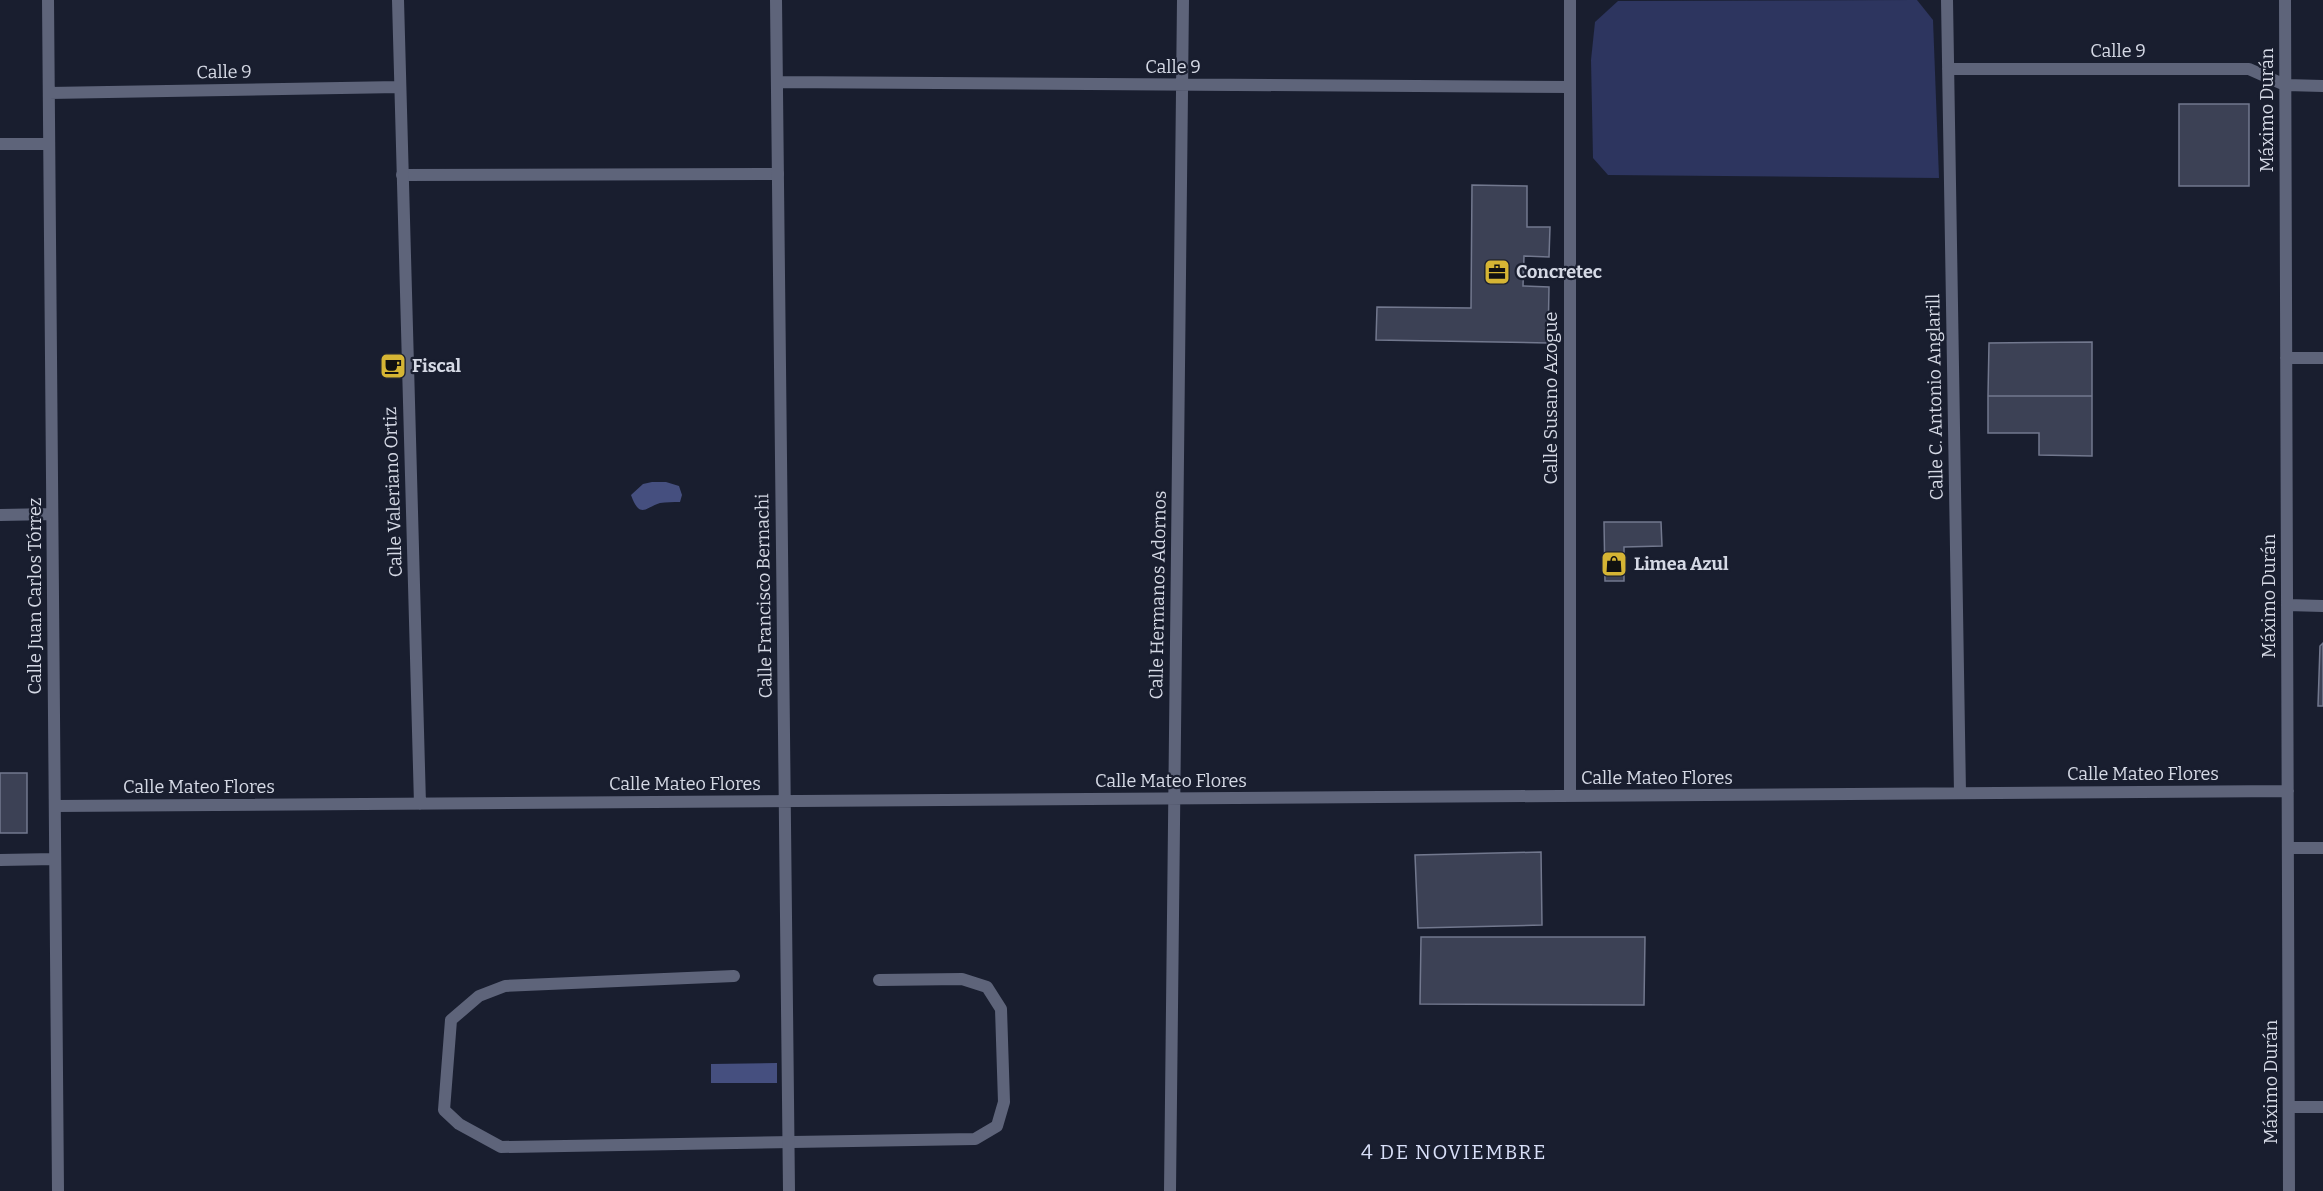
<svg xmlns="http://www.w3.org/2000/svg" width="2323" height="1191" font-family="Bitter,serif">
<rect width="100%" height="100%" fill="#191e2f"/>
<!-- green -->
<path fill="#2d355f" d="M1917,0L1933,20L1939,178L1608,175L1593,158L1591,60L1595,22L1618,1Z"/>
<!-- water -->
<path fill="#454f7f" d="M652,482H666L679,486L682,495L680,502C673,502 666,502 660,503C646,507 640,520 631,495L643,484Z
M777,1063V1083H711V1064Z"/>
<!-- building -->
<path fill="#3c4155" stroke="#72788e" stroke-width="1.5" d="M2179,104H2249V186H2179Z
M1472,185L1527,186V227H1550L1549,257L1524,256L1523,286L1549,287L1548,343L1376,340L1377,307L1471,308Z
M2092,342V396H1988L1989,343Z
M1988,396H2092V456L2039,455V433H1988Z
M1604,522H1661L1662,546L1624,547V581H1605Z
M2323,643V706H2318L2320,646Z
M0,773H27V833H0Z
M1541,852L1542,925L1418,928L1415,855Z
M1421,937H1645L1644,1005L1420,1004Z"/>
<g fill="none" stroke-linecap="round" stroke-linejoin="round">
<!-- lane -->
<path stroke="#5e647a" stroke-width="12" d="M402,175L778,174
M734,976L505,986L479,996L451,1020L444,1110L459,1124L501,1147L975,1139L997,1126L1004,1102L1001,1009L987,987L962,979L879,980"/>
<!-- street -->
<path stroke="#5e647a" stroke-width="12" d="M48,0L58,1191
M398,0L420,804
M776,0L789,1191
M1570,0V796
M1947,0L1960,793
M2285,0L2289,1191
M1948,69H2249L2285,85L2323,86
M777,82L1569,87
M49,93L399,87
M0,144H49
M2286,358H2323
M0,515L52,514
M2287,605L2323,606
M55,806L2288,791
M2288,848H2323
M0,860L55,859
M2289,1107H2323
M1170,1191L1183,0"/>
</g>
<!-- icons -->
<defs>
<g id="office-square" transform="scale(1.35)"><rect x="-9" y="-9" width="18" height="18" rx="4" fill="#d6b534" stroke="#191e2f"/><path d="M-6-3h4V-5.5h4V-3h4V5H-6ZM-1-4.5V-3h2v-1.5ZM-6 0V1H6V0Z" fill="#111"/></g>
<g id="cafe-square" transform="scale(1.35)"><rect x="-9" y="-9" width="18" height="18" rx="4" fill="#d6b534" stroke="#191e2f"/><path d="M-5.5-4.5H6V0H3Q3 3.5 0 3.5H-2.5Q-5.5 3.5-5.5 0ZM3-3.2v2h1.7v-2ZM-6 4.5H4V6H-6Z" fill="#111"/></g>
<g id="shop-square" transform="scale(1.35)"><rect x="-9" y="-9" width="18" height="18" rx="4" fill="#d6b534" stroke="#191e2f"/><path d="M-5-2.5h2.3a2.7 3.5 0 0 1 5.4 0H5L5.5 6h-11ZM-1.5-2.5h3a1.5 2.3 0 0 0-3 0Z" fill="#111"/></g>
</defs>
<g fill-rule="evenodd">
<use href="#office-square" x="1497" y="272"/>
<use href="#cafe-square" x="393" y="366"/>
<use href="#shop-square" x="1614" y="564"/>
</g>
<g text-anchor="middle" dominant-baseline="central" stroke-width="4.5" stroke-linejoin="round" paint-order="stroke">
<!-- street labels -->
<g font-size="18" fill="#d5d9e5" stroke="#191e2f">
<text x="2118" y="51">Calle 9</text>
<text x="1173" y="67">Calle 9</text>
<text transform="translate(224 72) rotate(-1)">Calle 9</text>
<text transform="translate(2267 110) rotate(-90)">Máximo Durán</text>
<text transform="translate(1935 397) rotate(-91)">Calle C. Antonio Anglarill</text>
<text transform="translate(1551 398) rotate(-90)">Calle Susano Azogue</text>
<text transform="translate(393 492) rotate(-92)">Calle Valeriano Ortiz</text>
<text transform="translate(1158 595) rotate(-89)">Calle Hermanos Adornos</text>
<text transform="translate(35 596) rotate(-90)">Calle Juan Carlos Tórrez</text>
<text transform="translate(764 596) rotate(-91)">Calle Francisco Bernachi</text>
<text transform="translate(2269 596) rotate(-90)">Máximo Durán</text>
<text x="2143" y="774">Calle Mateo Flores</text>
<text x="1657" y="778">Calle Mateo Flores</text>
<text x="1171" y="781">Calle Mateo Flores</text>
<text x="685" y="784">Calle Mateo Flores</text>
<text x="199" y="787">Calle Mateo Flores</text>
<text transform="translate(2271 1082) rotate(-90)">Máximo Durán</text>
</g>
<!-- poi labels -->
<g font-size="18" font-weight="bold" fill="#d5d9e5" stroke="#191e2f" text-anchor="start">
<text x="1516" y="272">Concretec</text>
<text x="412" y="366">Fiscal</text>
<text x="1634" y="564">Limea Azul</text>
</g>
<!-- neighbourhood labels -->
<g font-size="20" letter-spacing="1.5" fill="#d8dff8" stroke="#191e2f">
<text x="1454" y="1152">4 DE NOVIEMBRE</text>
</g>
</g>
</svg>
